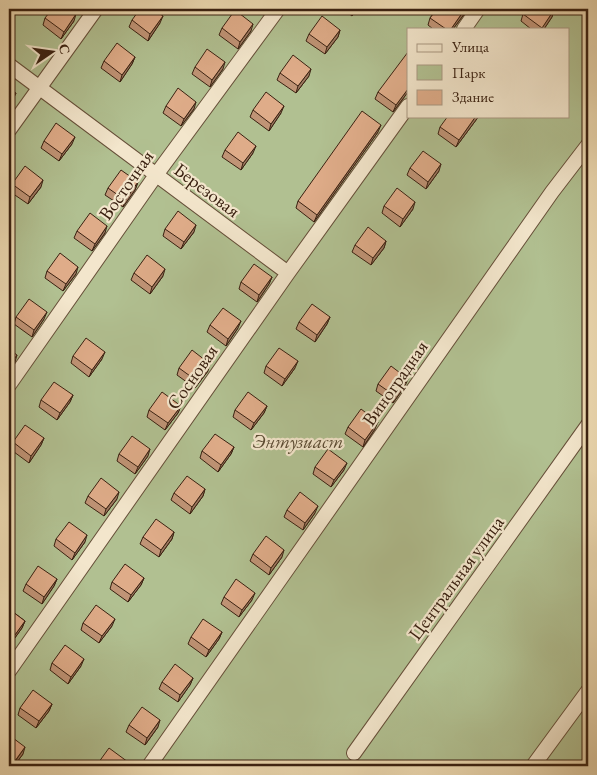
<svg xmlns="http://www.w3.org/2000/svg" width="597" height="775" font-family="'EB Garamond',serif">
<rect width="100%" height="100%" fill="#ecd9b1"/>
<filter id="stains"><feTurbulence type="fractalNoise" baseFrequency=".004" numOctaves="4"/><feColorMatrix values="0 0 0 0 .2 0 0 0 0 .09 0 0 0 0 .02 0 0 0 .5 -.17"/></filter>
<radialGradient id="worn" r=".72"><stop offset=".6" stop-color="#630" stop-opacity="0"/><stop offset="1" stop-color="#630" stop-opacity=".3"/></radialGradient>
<!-- green -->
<path fill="#b1c091" stroke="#767051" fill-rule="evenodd" d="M9,9H588V766H9ZM408,29H568V116H408Z"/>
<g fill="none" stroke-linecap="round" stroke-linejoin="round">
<!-- minor casing -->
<g stroke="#664f39" stroke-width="16">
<path id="minor" d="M464,29L478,9
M9,65L288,273
M9,130L96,9
M9,385L156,175L278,9
M9,671L288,273L408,106
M354,753L588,425
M149,766L552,192L588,145
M533,766L588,691"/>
</g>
<!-- minor -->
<use href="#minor" stroke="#f3e6cc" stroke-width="14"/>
</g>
<!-- wall -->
<path fill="#c09476" stroke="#3a2111" d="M343,9H357L352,16Z
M437,9H468L453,29H433L428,25L430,18Z
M554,10L552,17L544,29H531L521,21L523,14Z
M45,18L74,21L61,39L43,25Z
M132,20L160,23L148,41L129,27Z
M222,28L251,31L238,49L219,35Z
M340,30L338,37L325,54L306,41L309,34Z
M135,57L132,64L120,82L101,68L104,61Z
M195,67L223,69L210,87L192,74Z
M280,73L309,76L296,93L277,80Z
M378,92H408L393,112L375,99Z
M166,106L194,109L181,126L163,113Z
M253,110L281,113L269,131L250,117Z
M479,116L456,147L438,134L440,127Z
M378,132L314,222L296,208L298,201Z
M44,141L72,144L59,161L41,148Z
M225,150L253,153L241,170L222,157Z
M410,168L439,171L426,189L407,175Z
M138,182L135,190L123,207L105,195L108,188Z
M12,184L41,187L28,204L9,191Z
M384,206L413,209L400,227L382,213Z
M165,229L194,232L181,249L163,236Z
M77,231L105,233L92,251L74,238Z
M386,241L384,248L371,265L352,252L355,245Z
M47,271L76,274L63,291L45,278Z
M134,273L163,276L150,294L131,280Z
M272,277L269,284L257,302L239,289L241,282Z
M16,317L44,319L32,337L14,324Z
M330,317L327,324L315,342L296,329L299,322Z
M210,325L238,328L226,346L207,332Z
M73,356L102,359L89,377L71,363Z
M266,366L295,368L282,386L264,373Z
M179,368L208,371L195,388L177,375Z
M378,384L405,386L393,403L376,391Z
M73,395L70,402L57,420L39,407L41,400Z
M181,406L178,413L165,430L147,417L149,410Z
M267,406L264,413L251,430L233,417L235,410Z
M348,427L375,429L363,447L345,434Z
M44,438L41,445L29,463L10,449L13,442Z
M234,447L231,454L218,472L200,458L202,451Z
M119,454L148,456L135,474L117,461Z
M315,467L344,470L331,487L313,474Z
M205,489L203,496L190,514L171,500L174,493Z
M88,496L117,499L104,516L85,503Z
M287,510L315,513L303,530L284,517Z
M174,532L172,539L159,557L140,544L143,537Z
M56,539L85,542L72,560L54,546Z
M253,554L282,557L269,575L250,561Z
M144,578L141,585L128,602L110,589L112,582Z
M57,579L54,586L42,604L23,591L26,584Z
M224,597L252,600L239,617L221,604Z
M9,609L25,621L22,628L9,646Z
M83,623L112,626L99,643L81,630Z
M222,632L219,639L206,657L188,644L191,637Z
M52,663L81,666L68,684L50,670Z
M193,678L190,685L178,702L159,689L162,682Z
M52,704L49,711L36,728L18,715L20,708Z
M129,725L158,727L145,745L126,732Z
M9,735L23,754L14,766H9Z"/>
<!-- shaded-wall -->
<path fill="#9c7860" stroke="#3a2111" d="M355,9H357L352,16Z
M465,9H468L453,29H451Z
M554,10L552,17L544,29H541Z
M76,14L74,21L61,39L64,32Z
M163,16L160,23L148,41L150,34Z
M253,24L251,31L238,49L240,42Z
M340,30L338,37L325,54L327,47Z
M135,57L132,64L120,82L122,75Z
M225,62L223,69L210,87L212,80Z
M311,69L309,76L296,93L298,86Z
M408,89V92L393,112L396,105Z
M16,93L13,100L9,106V103Z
M196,102L194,109L181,126L184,119Z
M284,106L281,113L269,131L271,124Z
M476,116H479L456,147L459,140Z
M381,125L378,132L314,222L317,215Z
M75,137L72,144L59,161L62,154Z
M256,146L253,153L241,170L243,163Z
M441,164L439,171L426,189L428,182Z
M43,180L41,187L28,204L30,197Z
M138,182L135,190L123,207L125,200Z
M415,202L413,209L400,227L403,219Z
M196,225L194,232L181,249L184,242Z
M107,226L105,233L92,251L95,244Z
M386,241L384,248L371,265L373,258Z
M78,267L76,274L63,291L66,284Z
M165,269L163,276L150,294L152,287Z
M272,277L269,284L257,302L259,295Z
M47,312L44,319L32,337L34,330Z
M330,317L327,324L315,342L317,335Z
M241,321L238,328L226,346L228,339Z
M105,352L102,359L89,377L92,370Z
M17,355L15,362L9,370V366Z
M298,361L295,368L282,386L285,379Z
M210,364L208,371L195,388L197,381Z
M408,379L405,386L393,403L395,396Z
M73,395L70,402L57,420L60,413Z
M181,406L178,413L165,430L168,423Z
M267,406L264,413L251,430L254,423Z
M378,422L375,429L363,447L365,440Z
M44,438L41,445L29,463L31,456Z
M234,447L231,454L218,472L221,465Z
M150,449L148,456L135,474L138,467Z
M347,463L344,470L331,487L334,480Z
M205,489L203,496L190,514L192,507Z
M119,492L117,499L104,516L106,509Z
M318,506L315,513L303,530L305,523Z
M174,532L172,539L159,557L161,550Z
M87,535L85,542L72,560L75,553Z
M284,550L282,557L269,575L271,568Z
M144,578L141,585L128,602L131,595Z
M57,579L54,586L42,604L44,597Z
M255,593L252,600L239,617L242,610Z
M115,619L112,626L99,643L102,636Z
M25,621L22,628L9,646L12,639Z
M222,632L219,639L206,657L209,650Z
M84,659L81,666L68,684L71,677Z
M193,678L190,685L178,702L180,695Z
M52,704L49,711L36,728L39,721Z
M160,720L158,727L145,745L147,738Z
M25,747L23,754L14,766H12Z"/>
<!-- building -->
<path fill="#dfac89" stroke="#3a2111" d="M52,9H69L76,14L64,32L45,18Z
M140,9H153L163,16L150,34L132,20Z
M437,9H465L451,29H446L430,18Z
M527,9H552L554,10L542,28L523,14Z
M235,10L253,24L240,42L222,28Z
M322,16L340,30L327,47L309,34Z
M117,43L135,57L122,75L104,61Z
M207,49L225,62L212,80L195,67Z
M408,52V89L396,105L378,92Z
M293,55L311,69L298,86L280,73Z
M9,88L16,93L9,103Z
M178,88L196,102L184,119L166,106Z
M266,92L284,106L271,124L253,110Z
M362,111L381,125L317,215L298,201Z
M448,116H476L459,140L440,127Z
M56,123L75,137L62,154L44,141Z
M238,132L256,146L243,163L225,150Z
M423,151L441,164L428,182L410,168Z
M25,166L43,180L30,197L12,184Z
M121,170L138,182L125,200L108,188Z
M397,188L415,202L403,219L384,206Z
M178,211L196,225L184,242L165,229Z
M90,213L107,226L95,244L77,231Z
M9,219L12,221L9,226Z
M368,227L386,241L373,258L355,245Z
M60,253L78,267L66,284L47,271Z
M147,255L165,269L152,287L134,273Z
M254,264L272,277L259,295L241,282Z
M29,299L47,312L34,330L16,317Z
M312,304L330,317L317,335L299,322Z
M223,308L241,321L228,339L210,325Z
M86,338L105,352L92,370L73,356Z
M279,348L298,361L285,379L266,366Z
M9,349L17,355L9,366Z
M192,350L210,364L197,381L179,368Z
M391,366L408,379L395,396L378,384Z
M54,382L73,395L60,413L41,400Z
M162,392L181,406L168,423L149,410Z
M248,392L267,406L254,423L235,410Z
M361,409L378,422L365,440L348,427Z
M25,425L44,438L31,456L13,442Z
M215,434L234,447L221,465L202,451Z
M132,436L150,449L138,467L119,454Z
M328,449L347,463L334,480L315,467Z
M187,476L205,489L192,507L174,493Z
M9,478L13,481L9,486Z
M101,478L119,492L106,509L88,496Z
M300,492L318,506L305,523L287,510Z
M156,519L174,532L161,550L143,537Z
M69,522L87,535L75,553L56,539Z
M266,536L284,550L271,568L253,554Z
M125,564L144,578L131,595L112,582Z
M38,566L57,579L44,597L26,584Z
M236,579L255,593L242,610L224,597Z
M96,605L115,619L102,636L83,623Z
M9,609L25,621L12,639L9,636Z
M203,619L222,632L209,650L191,637Z
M65,645L84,659L71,677L52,663Z
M175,664L193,678L180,695L162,682Z
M33,690L52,704L39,721L20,708Z
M142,707L160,720L147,738L129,725Z
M9,735L25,747L12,765L9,762Z
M109,748L128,762L125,766H96Z"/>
<g text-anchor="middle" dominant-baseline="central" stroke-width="4.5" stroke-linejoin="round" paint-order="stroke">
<!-- street labels -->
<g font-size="19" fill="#3a2111" stroke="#f3e6cc">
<text transform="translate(126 185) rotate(-55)">Восточная</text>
<text transform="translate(207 190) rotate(37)">Березовая</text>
<text transform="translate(192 377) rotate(-55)">Сосновая</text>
<text transform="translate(395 383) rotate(-55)">Виноградная</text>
<text transform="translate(456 578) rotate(-54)">Центральная улица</text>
</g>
<!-- park labels -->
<g font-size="19" font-style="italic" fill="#584931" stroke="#f3e6cc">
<text x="298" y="441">Энтузиаст</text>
</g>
</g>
<!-- margin -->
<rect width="597" height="775" fill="none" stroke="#ecd9b1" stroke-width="30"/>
<rect x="10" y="10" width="577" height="755" fill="none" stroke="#3a2111" stroke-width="2.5"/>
<rect x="15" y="15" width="567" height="745" fill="none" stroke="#3a2111"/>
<!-- legend -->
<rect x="407" y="28" width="162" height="90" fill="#f3e6cc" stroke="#a99781"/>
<rect x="417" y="44" width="25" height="8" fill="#f3e6cc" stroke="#a99781"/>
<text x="452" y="52" font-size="15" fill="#3a2111">Улица</text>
<rect x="417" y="65" width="25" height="15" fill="#b1c091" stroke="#a99781"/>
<text x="452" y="78" font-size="15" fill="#3a2111">Парк</text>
<rect x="417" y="90" width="25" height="15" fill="#dfac89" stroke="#a99781"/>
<text x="452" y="102" font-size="15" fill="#3a2111">Здание</text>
<!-- north arrow -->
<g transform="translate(52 52) rotate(77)" stroke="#f3e6cc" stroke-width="4" paint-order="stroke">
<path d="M0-4L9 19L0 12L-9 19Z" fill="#3a2111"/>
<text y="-8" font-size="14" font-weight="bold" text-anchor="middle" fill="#3a2111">С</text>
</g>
<rect width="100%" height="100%" filter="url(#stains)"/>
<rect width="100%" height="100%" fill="url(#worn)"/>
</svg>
